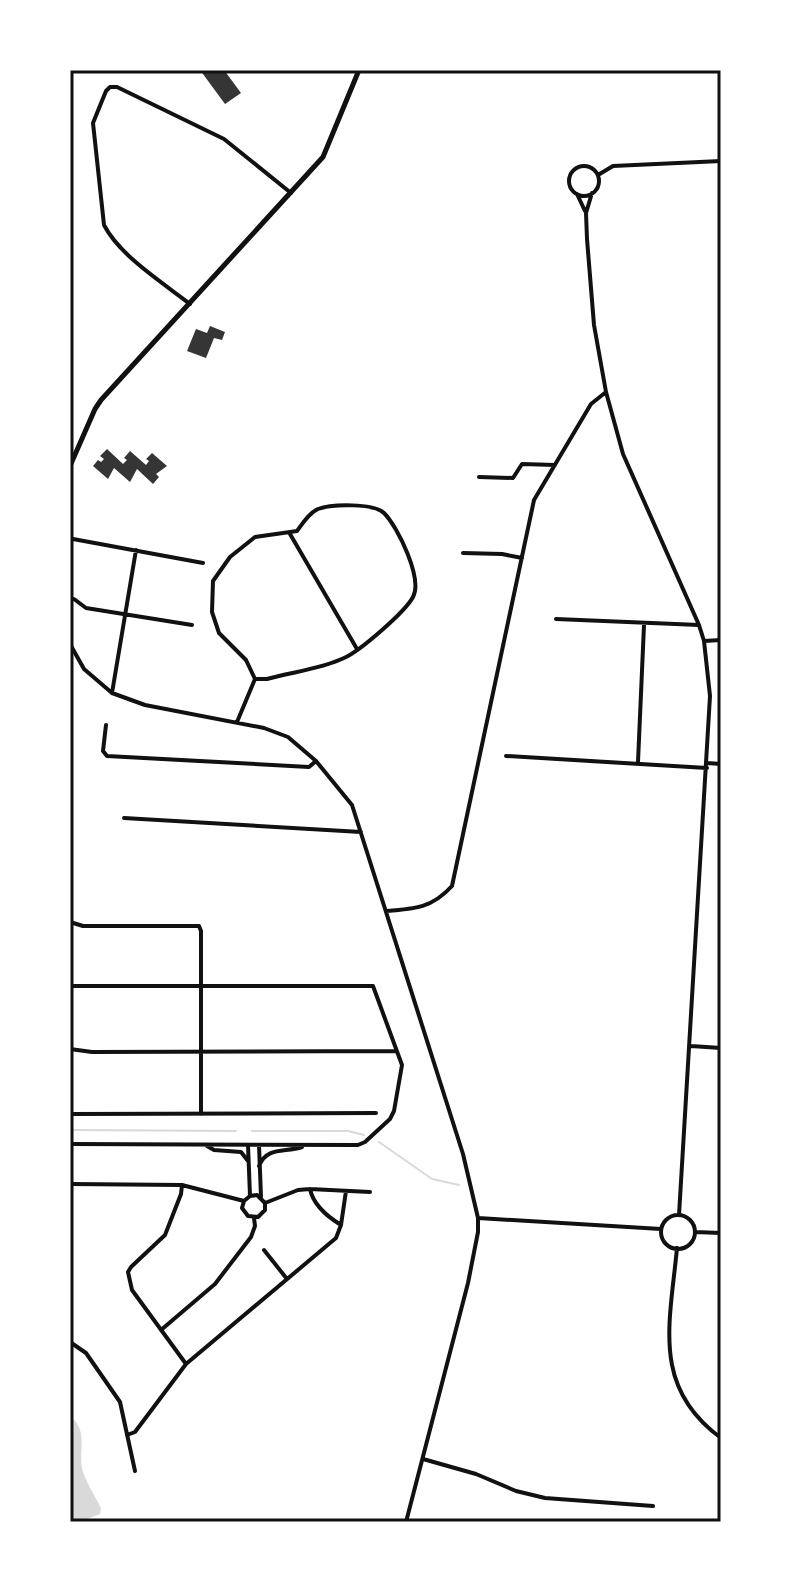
<svg xmlns="http://www.w3.org/2000/svg" width="791" height="1592" font-family="Figtree,sans-serif">
<rect width="100%" height="100%" fill="#fff"/>
<!-- water -->
<path fill="#d9d9d9" d="M70,1416C90,1432 77,1453 83,1472C87,1484 95,1496 101,1508L100,1514L79,1522H70Z"/>
<g fill="none" stroke-linecap="round" stroke-linejoin="round">
<!-- stream -->
<path stroke="#d9d9d9" stroke-width="2" d="M70,1130L236,1131
M252,1131H348L364,1135
M379,1142L432,1179L459,1185"/>
</g>
<!-- building -->
<path fill="#353535" d="M200,70H224L241,93L225,104Z
M210,326L225,332L222,340L214,338L206,358L187,351L196,329L207,333Z
M107,449L123,464L127,460L124,458L130,451L146,465L149,461L146,459L152,453L167,466L156,474L159,477L153,484L137,469L130,482L114,468L108,479L93,466L98,460L101,462L104,459L100,456Z"/>
<g fill="none" stroke-linecap="round" stroke-linejoin="round">
<!-- minor -->
<path stroke="#111" stroke-width="4" d="M569 181a15 15 0 1 1 30 0a15 15 0 1 1-30 0Z
M598,175L613,166L721,161
M592,193L586,213L587,239L594,325L606,392L623,454L699,625L704,641L710,696L679,1215
M577,194L585,211
M190,304C163,283 120,256 104,225L93,123L106,91L110,87H117L224,139L291,193
M479,477L513,478L522,464L555,465
M290,534L357,649
M73,539L203,563
M463,553L502,554L522,558
M74,599L86,608L192,625
M556,619L699,625
M704,641L721,640
M70,644L84,669L112,693L145,705L264,728L288,737L316,761L352,805L463,1154L478,1218V1232L468,1283L406,1522
M112,693L136,550
M237,722L255,679H267C292,672 321,669 344,658C360,651 405,612 413,597C423,579 398,527 384,513C374,503 331,504 318,509C309,513 303,523 297,531L255,537L230,557L213,581L212,612L219,633L246,660L255,679
M106,725L103,751L107,756L309,767L316,761
M506,756L707,768
M638,762L644,625
M707,763L721,764
M124,818L361,832
M386,911C415,909 432,908 452,886L534,500L591,404L606,392
M70,922L83,926H199L201,931V1114
M70,986H373L402,1065L394,1111L390,1119L365,1142L358,1145L70,1144
M691,1046L721,1048
M70,1049L92,1052L397,1051
M70,1114L376,1113
M248,1145L250,1196L244,1201L242,1208L248,1216L258,1217L265,1210V1203L257,1195L250,1196
M259,1145L261,1197
M207,1146L214,1150L241,1152L248,1161
M259,1166C267,1146 285,1153 302,1147
M70,1184L182,1185L244,1201
M182,1185L181,1194L165,1235L131,1267L128,1272L132,1290L186,1364
M310,1189C313,1204 328,1217 341,1225
M265,1203L298,1190L310,1189L370,1192
M661 1232a17 17 0 1 1 34 0a17 17 0 1 1-34 0Z
M478,1218L661,1229
M695,1232L721,1233
M677,1248C670,1323 651,1387 721,1438
M264,1250L287,1279
M161,1330L215,1284L251,1237L255,1226L254,1218
M70,1342L86,1353L120,1402L135,1471
M127,1435L135,1432L186,1364L336,1238L341,1225L346,1191
M423,1459L476,1474L516,1491L545,1498L653,1506"/>
<!-- tertiary -->
<path stroke="#111" stroke-width="5" d="M70,466L95,409L101,400L323,157L359,70"/>
</g>
<!-- border -->
<rect width="791" height="1592" fill="none" stroke="#ffffff" stroke-width="144"/>
<rect x="72" y="72" width="647" height="1448" fill="none" stroke="#111" stroke-width="3"/>
</svg>
